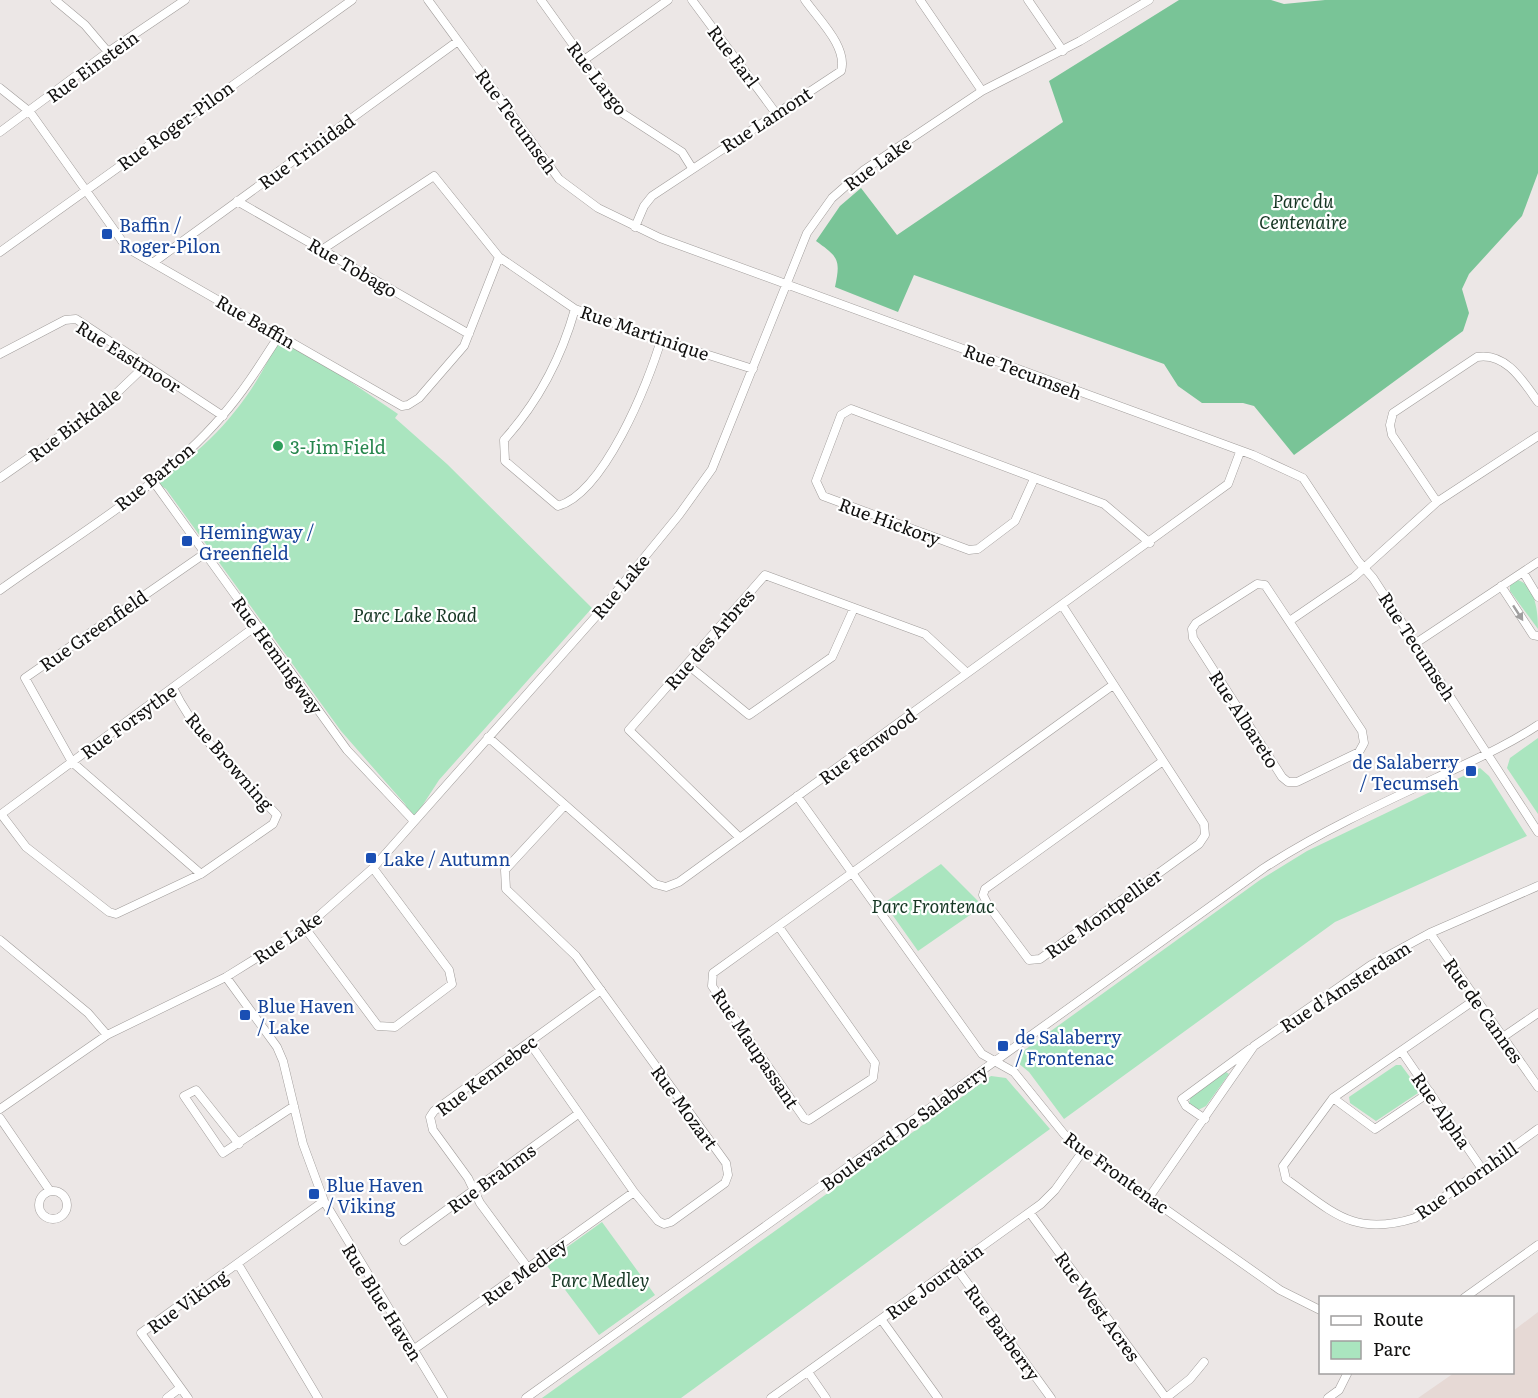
<svg xmlns="http://www.w3.org/2000/svg" width="1538" height="1398" font-family="Literata,serif">
<rect width="100%" height="100%" fill="#ece7e6"/>
<!-- built -->
<path fill="#e6d9d5" d="M1538,1312V1398H1418L1454,1373L1512,1372L1513,1331Z"/>
<!-- green -->
<path fill="#aae5bf" d="M280,334L398,414L395,418L447,464L592,608L439,780L413,820L405,804L341,731L166,489L153,481C208,453 258,392 280,334Z
M1518,580C1536,586 1538,613 1538,629L1510,591V585Z
M1538,738V814L1507,768L1510,758Z
M1480,768L1489,776L1527,836L1335,922L1064,1119L1029,1072L1018,1063L1019,1054L1260,880L1307,851Z
M941,864L983,906L918,951L884,903Z
M1396,1065H1401L1418,1088V1093L1376,1121L1350,1103L1349,1097Z
M1226,1072L1229,1074L1206,1106L1198,1110L1189,1103L1191,1096Z
M991,1076L1006,1078L1050,1129L681,1398H542Z
M602,1222L655,1295L599,1335L545,1263Z"/>
<!-- forest -->
<path fill="#79c497" d="M1179,0H1271L1284,4L1325,0H1538V173L1522,216L1469,274L1462,289L1469,313L1463,331L1294,455L1254,406L1243,403H1202L1178,386L1164,364L914,275L898,312L835,287C841,259 838,257 816,241L840,206L861,188L897,235L1063,122L1049,81Z"/>
<g fill="none" stroke-linecap="round" stroke-linejoin="round">
<!-- minor casing -->
<g stroke="#a09c9a" stroke-width="9">
<path id="minor" d="M55,0L85,25L108,52
M428,0L559,179L598,208L660,238L1253,455L1303,478L1358,561L1373,578L1538,832
M541,0L622,113L682,152L692,168
M692,0L775,112
M920,0L982,91
M1028,0L1063,51
M584,60L668,0
M0,88L30,112L127,248L402,406L408,405L419,398L464,346L499,257
M0,132L108,52L185,0
M237,201L469,334
M635,227L644,206L652,196L841,71C848,47 819,20 805,0
M323,249L434,176L499,257L575,309L661,340L753,369
M0,252L352,0
M154,262L458,41
M575,309C561,359 539,401 504,440L505,461L558,506C604,493 648,384 661,340
M0,354L65,320L76,319L223,416
M0,478L103,406L145,366
M1034,479L1015,521L978,549L969,550L823,496L816,481L841,415L851,409L1104,504L1150,543
M153,481L347,750L413,820
M1437,502L1392,435L1390,425L1393,413L1477,357C1506,352 1523,381 1538,402
M1523,572L1538,597
M1257,584L1265,585L1362,731L1364,743L1359,752L1297,782H1288L1282,777L1193,638L1192,629L1196,623Z
M1501,586L1533,635L1538,636
M0,590C75,536 161,487 222,416C244,391 262,362 280,334
M1062,605L1204,824L1205,835L1199,844L1040,959L1029,960L988,905L983,895L985,889L1163,761
M1291,620L1354,577L1437,502L1538,436
M1416,643L1538,562
M688,665L749,715L832,657L854,608
M488,737L655,884L666,887L679,882L1228,484L1240,452
M797,796L982,1054L1014,1072L1064,1134L1083,1151L1280,1290L1320,1310
M1,814L26,847L109,912L116,914L201,874L273,824L277,815C240,776 197,738 173,688
M0,815L256,626
M740,838L629,730L765,575L925,634L967,673
M201,874L72,762L25,678L204,554
M779,927L875,1063L873,1078L809,1120L804,1118L712,986L713,973L1113,685
M305,928L378,1026L395,1027L452,984L449,970L373,868
M1430,933L1538,1087
M0,940L88,1013L107,1035
M226,977L277,1047L283,1061L303,1144L324,1201L443,1398
M1476,999L1333,1098L1283,1166L1286,1179C1334,1213 1354,1237 1415,1218L1538,1129
M1503,1037L1538,1013
M529,1042L634,1192L658,1221L664,1224L671,1222L725,1183L728,1175L726,1163L576,956L506,889L505,870L565,805
M1402,1052L1482,1169
M1333,1098L1375,1129L1430,1092
M0,1109L107,1035L226,977L305,928L373,868L598,614L679,515L712,469L807,233L832,198L864,170L982,91L1080,41L1149,0
M0,1118L50,1191
M1205,1119L1186,1106L1182,1099L1250,1049
M239,1144L196,1090L184,1096L223,1153L294,1106
M39 1205a14 14 0 1 1 28 0a14 14 0 1 1-28 0Z
M1150,1196L1254,1046L1371,965L1430,933L1538,886
M1030,1213L1166,1398
M404,1241L578,1114
M238,1264L318,1398
M955,1266L1051,1398
M528,1268L480,1203L468,1178L433,1130L430,1117L434,1111L601,990
M1464,1298L1538,1245
M881,1319L938,1398
M413,1350L634,1192
M808,1372L826,1398
M167,1398L180,1388
M188,1398L141,1333L324,1201
M526,1398L1264,868C1318,833 1378,805 1436,778C1471,761 1505,747 1538,725
M771,1398L1041,1204L1055,1190L1083,1151
M1166,1398L1190,1379L1204,1362
M1328,1398L1339,1390L1348,1372"/>
</g>
<!-- minor -->
<use href="#minor" stroke="#fff" stroke-width="8"/>
</g>
<!-- one-way arrows -->
<defs><path id="oneway-solid" d="M-6-.8H1V-3.2L6.5 0L1 3.2V.8H-6Z" transform="scale(1.5)"/></defs>
<use fill="#a09f9f" href="#oneway-solid" transform="translate(1518 613) rotate(57)"/>
<!-- markers -->
<g fill="#1a4fb4" stroke="#fff" stroke-width="2">
<rect x="101" y="228" width="12" height="12" rx="3"/>
<rect x="181" y="535" width="12" height="12" rx="3"/>
<rect x="1465" y="765" width="12" height="12" rx="3"/>
<rect x="365" y="852" width="12" height="12" rx="3"/>
<rect x="239" y="1009" width="12" height="12" rx="3"/>
<rect x="997" y="1040" width="12" height="12" rx="3"/>
<rect x="308" y="1188" width="12" height="12" rx="3"/>
</g>
<circle fill="#2e9e5b" stroke="#fff" stroke-width="2" cx="278" cy="446" r="6"/>
<g text-anchor="middle" dominant-baseline="central" stroke-width="4.5" stroke-linejoin="round" paint-order="stroke">
<!-- street labels -->
<g font-size="18" fill="#11100f" stroke="#fff">
<text transform="translate(734 56) rotate(53)">Rue Earl</text>
<text transform="translate(92 66) rotate(-36)">Rue Einstein</text>
<text transform="translate(598 78) rotate(53)">Rue Largo</text>
<text transform="translate(766 119) rotate(-33)">Rue Lamont</text>
<text transform="translate(517 121) rotate(54)">Rue Tecumseh</text>
<text transform="translate(175 125) rotate(-36)">Rue Roger-Pilon</text>
<text transform="translate(306 151) rotate(-36)">Rue Trinidad</text>
<text transform="translate(877 163) rotate(-36)">Rue Lake</text>
<text transform="translate(353 267) rotate(30)">Rue Tobago</text>
<text transform="translate(256 321) rotate(30)">Rue Baffin</text>
<text transform="translate(645 332) rotate(19)">Rue Martinique</text>
<text transform="translate(129 356) rotate(32)">Rue Eastmoor</text>
<text transform="translate(1023 371) rotate(21)">Rue Tecumseh</text>
<text transform="translate(74 424) rotate(-37)">Rue Birkdale</text>
<text transform="translate(154 476) rotate(-39)">Rue Barton</text>
<text transform="translate(890 521) rotate(20)">Rue Hickory</text>
<text transform="translate(620 586) rotate(-50)">Rue Lake</text>
<text transform="translate(93 630) rotate(-35)">Rue Greenfield</text>
<text transform="translate(709 639) rotate(-49)">Rue des Arbres</text>
<text transform="translate(1418 646) rotate(57)">Rue Tecumseh</text>
<text transform="translate(278 655) rotate(54)">Rue Hemingway</text>
<text transform="translate(1245 719) rotate(57)">Rue Albareto</text>
<text transform="translate(128 721) rotate(-36)">Rue Forsythe</text>
<text transform="translate(867 746) rotate(-36)">Rue Fenwood</text>
<text transform="translate(230 761) rotate(49)">Rue Browning</text>
<text transform="translate(1103 913) rotate(-36)">Rue Montpellier</text>
<text transform="translate(287 937) rotate(-34)">Rue Lake</text>
<text transform="translate(1345 986) rotate(-33)">Rue d'Amsterdam</text>
<text transform="translate(1484 1010) rotate(55)">Rue de Cannes</text>
<text transform="translate(756 1048) rotate(56)">Rue Maupassant</text>
<text transform="translate(486 1075) rotate(-37)">Rue Kennebec</text>
<text transform="translate(685 1107) rotate(54)">Rue Mozart</text>
<text transform="translate(1442 1110) rotate(55)">Rue Alpha</text>
<text transform="translate(904 1127) rotate(-36)">Boulevard De Salaberry</text>
<text transform="translate(1117 1172) rotate(36)">Rue Frontenac</text>
<text transform="translate(491 1178) rotate(-36)">Rue Brahms</text>
<text transform="translate(1466 1180) rotate(-35)">Rue Thornhill</text>
<text transform="translate(524 1271) rotate(-36)">Rue Medley</text>
<text transform="translate(934 1281) rotate(-36)">Rue Jourdain</text>
<text transform="translate(187 1301) rotate(-36)">Rue Viking</text>
<text transform="translate(383 1302) rotate(58)">Rue Blue Haven</text>
<text transform="translate(1098 1306) rotate(54)">Rue West Acres</text>
<text transform="translate(1003 1332) rotate(54)">Rue Barberry</text>
</g>
<!-- park labels -->
<g font-size="18" font-style="italic" fill="#163724" stroke="#fff">
<text x="1303" y="200">Parc du<tspan x="1303" dy="21">Centenaire</tspan></text>
<text x="415" y="614">Parc Lake Road</text>
<text x="933" y="905">Parc Frontenac</text>
<text x="600" y="1279">Parc Medley</text>
</g>
<!-- transit labels -->
<g font-size="18" fill="#164399" stroke="#fff" text-anchor="start">
<text x="119" y="224">Baffin /<tspan x="119" dy="21">Roger-Pilon</tspan></text>
<text x="199" y="531">Hemingway /<tspan x="199" dy="21">Greenfield</tspan></text>
<text x="1459" y="761" text-anchor="end">de Salaberry<tspan x="1459" dy="21">/ Tecumseh</tspan></text>
<text x="383" y="858">Lake / Autumn</text>
<text x="257" y="1005">Blue Haven<tspan x="257" dy="21">/ Lake</tspan></text>
<text x="1015" y="1036">de Salaberry<tspan x="1015" dy="21">/ Frontenac</tspan></text>
<text x="326" y="1184">Blue Haven<tspan x="326" dy="21">/ Viking</tspan></text>
</g>
<!-- leisure labels -->
<g font-size="18" fill="#27864d" stroke="#fff" text-anchor="start">
<text x="290" y="446">3-Jim Field</text>
</g>
</g>
<!-- legend -->
<rect x="1319" y="1296" width="195" height="78" fill="#ffffff" stroke="#a09f9f" stroke-width="1.5"/>
<rect x="1331" y="1316" width="30" height="9" fill="#ffffff" stroke="#a09f9f" stroke-width="1.5"/>
<text x="1373" y="1326" font-size="18" fill="#11100f">Route</text>
<rect x="1331" y="1341" width="30" height="18" fill="#aae5bf" stroke="#a09f9f" stroke-width="1.5"/>
<text x="1373" y="1356" font-size="18" fill="#11100f">Parc</text>
</svg>
